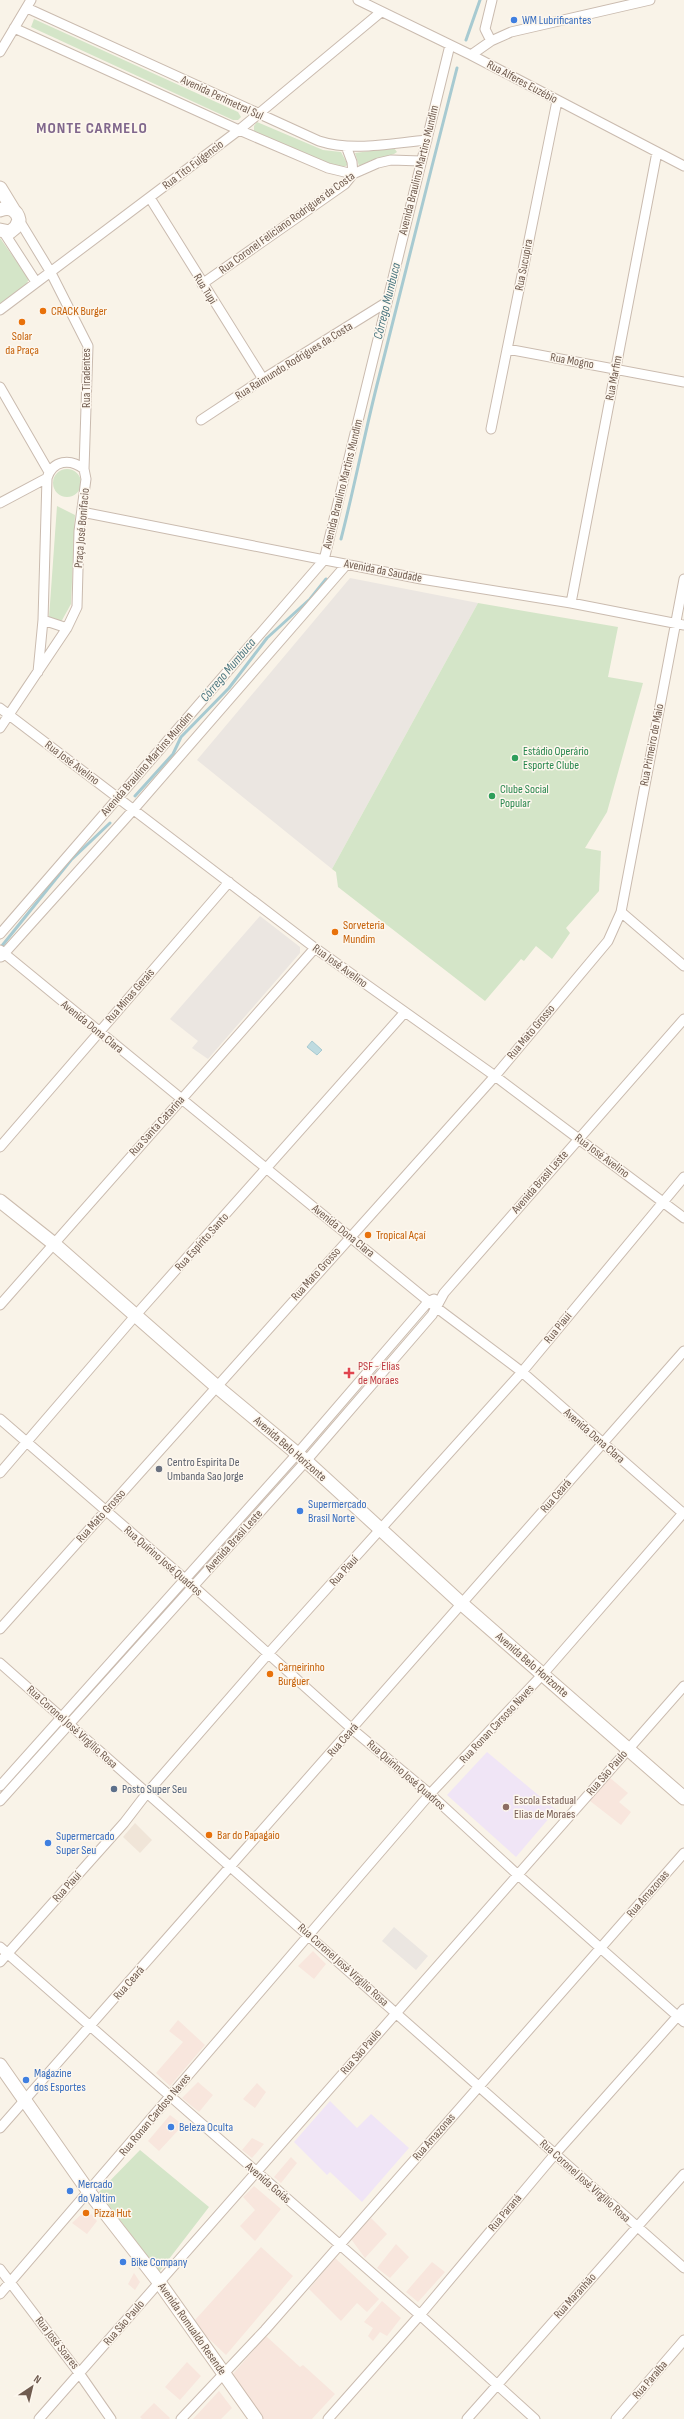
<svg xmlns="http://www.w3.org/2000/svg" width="684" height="2419" font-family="'Sofia Sans Condensed',sans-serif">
<rect width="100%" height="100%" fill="#f9f3e8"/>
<!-- residential -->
<path fill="#f0e5d8" d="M135,1823L152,1840L140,1853L123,1837Z"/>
<!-- commercial -->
<path fill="#f8e6dd" d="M609,1777L628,1793L619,1802L631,1812L621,1825L590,1801Z
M313,1951L326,1964L314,1979L298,1966Z
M178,2020L205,2045L170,2086L156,2073L183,2042L169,2031Z
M198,2082L213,2095L199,2112L182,2098Z
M257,2083L266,2092L255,2108L243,2099Z
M170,2115L183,2125L159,2151L148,2141Z
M252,2138L264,2144L252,2158L242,2150Z
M291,2157L297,2163L281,2183L274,2177Z
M254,2186L281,2209L255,2241L240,2226L255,2210L243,2197Z
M87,2209L97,2221L87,2234L72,2223Z
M371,2218L387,2234L365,2258L351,2239Z
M396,2244L409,2257L390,2278L377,2268Z
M261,2247L293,2276L226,2355L206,2336L195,2320Z
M335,2258L379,2299L367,2312L357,2303L341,2321L309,2289Z
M432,2262L445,2272L418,2302L406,2292Z
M134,2273L140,2282L135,2290L128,2284Z
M382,2301L401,2318L387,2336L380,2332L373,2341L368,2336L373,2328L364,2322Z
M266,2336L300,2367L303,2365L335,2394L312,2419H263L232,2375Z
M187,2362L201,2376L180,2400L165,2387Z
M219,2391L232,2408L221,2419H193Z
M154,2403L170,2418L169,2419H142L140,2417Z"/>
<!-- industrial -->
<path fill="#ebe6e1" d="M350,578L478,603L332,869L197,760Z
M260,916L300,947V953L208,1059L192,1048L198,1041L170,1019Z
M394,1927L428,1956L416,1970L382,1941Z"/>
<!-- education -->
<path fill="#f0e5f6" d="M487,1752L556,1810L516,1857L447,1795Z
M330,2101L357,2128L371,2114L409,2148L362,2202L330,2172L327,2175L294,2142Z"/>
<!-- green -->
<path fill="#d4e5c8" d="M34,19L238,112L241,117L238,120H233L31,27Z
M257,122L323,150L341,152L348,165L343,167L330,164L254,131V126Z
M394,148L397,152L394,154L372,160L359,166L355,153Z
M0,238L29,279L25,286L0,304Z
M53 483a14 14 0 1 1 28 0a14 14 0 1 1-28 0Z
M57,506L75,515L71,604L61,622L49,618Z
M478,603L618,627L608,677L643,683L607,812L585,848L601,851L599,891L566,928L570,933L552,959L536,946L524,961L521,959L485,1001L338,887L336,872L332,869Z
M140,2150L209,2207L159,2272L99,2192Z"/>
<!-- water -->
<path fill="#bfdbe0" stroke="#a7cad1" d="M312,1041L322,1050L317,1055L307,1047Z"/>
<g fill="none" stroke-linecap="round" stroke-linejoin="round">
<!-- stream -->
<path stroke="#a7cad1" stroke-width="3" d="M466,40L480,0
M341,539C355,485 365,431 379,377C404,274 431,171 457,68
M135,796L173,754L181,737L229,688L267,638L310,599L326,579
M1,947L71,860L110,823"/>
<!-- street casing -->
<g stroke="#cabbaf" stroke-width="11">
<path id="street" d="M358,0L471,55L684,166
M27,8L319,141C353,152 392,143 427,140
M14,28L239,130L328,168L353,174
M491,41L485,29L492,0
M0,52L31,0
M471,55L491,41L511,32L650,0
M346,146L352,162L353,174
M150,198L263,379
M19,220L50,271L88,346L84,469
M3,231L36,282
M202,284L345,184L353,174L378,163L391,160L421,161
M0,310L239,130L381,12
M507,349L684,382
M0,387L49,472
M201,420L263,379L387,302
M491,429L557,101
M0,503L47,478
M82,512L421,579L571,603L684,625
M571,603L657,152
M43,620L67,628
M0,708L315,948L495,1076L684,1218
M0,728L67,628L77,607L79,531L86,479L84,469C70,458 53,460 47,478L43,620L38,672
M621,912L684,966
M0,934L324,560L450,45
M0,950L433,1305L522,1372L684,1514
M1,957L134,809L347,564
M0,1147L229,882
M0,1305L315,948
M0,1419L193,1586L352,1729L430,1794L518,1875L684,2022
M0,1473L135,1316L405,1012
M0,1629L495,1076L608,941L621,912L684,579
M0,1663L684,2268
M0,1786L297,1454L428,1302L434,1299
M0,1801L306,1461L432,1315L444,1293L684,1019
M0,1947L420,2315L535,2419
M0,1962L124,1823L147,1793L268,1654L522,1372L684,1177
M0,2128L684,1351
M0,2269L79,2373L111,2419
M0,2294L430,1794L543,1674L684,1512
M39,2419L684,1686
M181,2419L265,2330L684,1853
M328,2419L420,2315L555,2154L684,2009
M467,2419L684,2174
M616,2419L684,2340"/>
</g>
<!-- secondary casing -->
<g stroke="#ccbcae" stroke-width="15">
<path id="secondary" d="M0,188L14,211
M0,210C10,206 17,210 19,220L16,227L10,232L0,230
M0,1201L53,1243L216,1386L306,1461L462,1604L684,1798
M0,2065L89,2192L159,2282L256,2419"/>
</g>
<!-- street -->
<use href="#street" stroke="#fff" stroke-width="9"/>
<!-- secondary -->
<use href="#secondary" stroke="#fff" stroke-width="13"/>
</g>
<!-- markers -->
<g fill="#3f7fe0" stroke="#fdf7ee" stroke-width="1.5">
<circle cx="514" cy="20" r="4"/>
<circle cx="300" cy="1511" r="4"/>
<circle cx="48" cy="1843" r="4"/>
<circle cx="26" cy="2080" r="4"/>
<circle cx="171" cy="2127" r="4"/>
<circle cx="70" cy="2191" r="4"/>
<circle cx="123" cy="2262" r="4"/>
</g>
<g fill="#e8710a" stroke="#fdf7ee" stroke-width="1.5">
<circle cx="43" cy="311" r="4"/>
<circle cx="22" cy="322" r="4"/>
<circle cx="335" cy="932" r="4"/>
<circle cx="368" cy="1235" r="4"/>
<circle cx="270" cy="1674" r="4"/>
<circle cx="209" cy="1835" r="4"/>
<circle cx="86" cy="2213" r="4"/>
</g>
<g fill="#2e9e5b" stroke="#fdf7ee" stroke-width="1.5">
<circle cx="515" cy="758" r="4"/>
<circle cx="492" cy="796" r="4"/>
</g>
<path fill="#e0444e" stroke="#fdf7ee" stroke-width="1.5" d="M347 1367h4v4h4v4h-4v4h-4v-4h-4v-4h4z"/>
<circle fill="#6b7280" stroke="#fdf7ee" stroke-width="1.5" cx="159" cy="1469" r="4"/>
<circle fill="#5c6f8a" stroke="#fdf7ee" stroke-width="1.5" cx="114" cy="1789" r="4"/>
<circle fill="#8d6e63" stroke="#fdf7ee" stroke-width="1.5" cx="506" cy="1807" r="4"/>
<g text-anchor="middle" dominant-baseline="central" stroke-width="3" stroke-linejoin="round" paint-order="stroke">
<!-- shop labels -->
<g font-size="12" fill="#366cbe" stroke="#fdf7ee" text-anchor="start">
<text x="522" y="20">WM Lubrificantes</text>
<text x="308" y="1504">Supermercado<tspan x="308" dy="14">Brasil Norte</tspan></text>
<text x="56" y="1836">Supermercado<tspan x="56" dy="14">Super Seu</tspan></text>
<text x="34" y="2073">Magazine<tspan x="34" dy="14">dos Esportes</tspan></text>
<text x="179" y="2127">Beleza Oculta</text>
<text x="78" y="2184">Mercado<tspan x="78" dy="14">do Valtim</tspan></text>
<text x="131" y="2262">Bike Company</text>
</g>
<!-- street labels -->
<g font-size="12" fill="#705c50" stroke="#fdf7ee">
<text transform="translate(522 82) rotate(28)">Rua Alferes Euzébio</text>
<text transform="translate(222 98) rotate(25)">Avenida Perimetral Sul</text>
<text transform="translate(193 165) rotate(-37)">Rua Tito Fulgencio</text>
<text transform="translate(419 170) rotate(-76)">Avenida Braulino Martins Mundim</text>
<text transform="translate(287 223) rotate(-36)">Rua Coronel Feliciano Rodrigues da Costa</text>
<text transform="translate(524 265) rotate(-79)">Rua Sucupira</text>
<text transform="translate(205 289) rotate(58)">Rua Tupi</text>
<text transform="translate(294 361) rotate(-32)">Rua Raimundo Rodrigues da Costa</text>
<text transform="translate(572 361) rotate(10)">Rua Mogno</text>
<text transform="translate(86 378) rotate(-90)">Rua Tiradentes</text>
<text transform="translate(614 378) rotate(-79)">Rua Marfim</text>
<text transform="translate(343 484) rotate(-76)">Avenida Braulino Martins Mundim</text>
<text transform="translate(82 528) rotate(-85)">Praça José Bonifacio</text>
<text transform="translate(383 571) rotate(11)">Avenida da Saudade</text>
<text transform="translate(652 745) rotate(-79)">Rua Primeiro de Maio</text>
<text transform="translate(72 763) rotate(37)">Rua José Avelino</text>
<text transform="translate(147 764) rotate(-49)">Avenida Braulino Martins Mundim</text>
<text transform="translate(340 966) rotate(36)">Rua José Avelino</text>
<text transform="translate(130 996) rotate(-49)">Rua Minas Gerais</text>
<text transform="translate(92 1027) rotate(39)">Avenida Dona Clara</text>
<text transform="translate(531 1032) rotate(-50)">Rua Mato Grosso</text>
<text transform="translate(157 1126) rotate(-48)">Rua Santa Catarina</text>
<text transform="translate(602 1156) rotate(37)">Rua José Avelino</text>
<text transform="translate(540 1182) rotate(-49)">Avenida Brasil Leste</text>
<text transform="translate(343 1231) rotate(39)">Avenida Dona Clara</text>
<text transform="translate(202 1242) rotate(-48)">Rua Espírito Santo</text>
<text transform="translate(316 1274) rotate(-48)">Rua Mato Grosso</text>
<text transform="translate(558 1328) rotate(-51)">Rua Piauí</text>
<text transform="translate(594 1436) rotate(41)">Avenida Dona Clara</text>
<text transform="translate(290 1449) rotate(41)">Avenida Belo Horizonte</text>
<text transform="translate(556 1496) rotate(-49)">Rua Ceará</text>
<text transform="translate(101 1516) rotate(-48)">Rua Mato Grosso</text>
<text transform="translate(234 1541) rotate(-48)">Avenida Brasil Leste</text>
<text transform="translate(163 1561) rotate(41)">Rua Quirino José Quadros</text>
<text transform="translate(344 1571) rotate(-48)">Rua Piauí</text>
<text transform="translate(532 1665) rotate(41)">Avenida Belo Horizonte</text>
<text transform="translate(497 1724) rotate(-47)">Rua Ronan Carsoso Naves</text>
<text transform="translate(72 1727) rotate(42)">Rua Coronel José Virgílio Rosa</text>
<text transform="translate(343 1740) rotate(-49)">Rua Ceará</text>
<text transform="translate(607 1773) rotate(-49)">Rua São Paulo</text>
<text transform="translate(406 1775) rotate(41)">Rua Quirino José Quadros</text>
<text transform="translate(67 1887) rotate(-48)">Rua Piauí</text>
<text transform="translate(648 1894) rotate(-49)">Rua Amazonas</text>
<text transform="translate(343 1965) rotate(42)">Rua Coronel José Virgílio Rosa</text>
<text transform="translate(129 1983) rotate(-49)">Rua Ceará</text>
<text transform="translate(361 2052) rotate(-49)">Rua São Paulo</text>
<text transform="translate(155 2115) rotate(-50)">Rua Ronan Cardoso Naves</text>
<text transform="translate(434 2137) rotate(-49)">Rua Amazonas</text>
<text transform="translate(585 2181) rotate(42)">Rua Coronel José Virgílio Rosa</text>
<text transform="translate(268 2183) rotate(41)">Avenida Goiás</text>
<text transform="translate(505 2213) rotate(-50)">Rua Paraná</text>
<text transform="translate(575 2296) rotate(-48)">Rua Maranhão</text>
<text transform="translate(124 2323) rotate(-49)">Rua São Paulo</text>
<text transform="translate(192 2329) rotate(55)">Avenida Romualdo Resende</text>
<text transform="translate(57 2343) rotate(52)">Rua José Soares</text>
<text transform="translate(650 2380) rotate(-49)">Rua Paraíba</text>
</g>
<!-- food labels -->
<g font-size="12" fill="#c56008" stroke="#fdf7ee" text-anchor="start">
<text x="51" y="311">CRACK Burger</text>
<text x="22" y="336" text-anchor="middle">Solar<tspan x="22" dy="14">da Praça</tspan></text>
<text x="343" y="925">Sorveteria<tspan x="343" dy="14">Mundim</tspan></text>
<text x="376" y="1235">Tropical Açaí</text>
<text x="278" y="1667">Carneirinho<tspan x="278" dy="14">Burguer</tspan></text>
<text x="217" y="1835">Bar do Papagaio</text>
<text x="94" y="2213">Pizza Hut</text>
</g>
<!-- leisure labels -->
<g font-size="12" fill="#27864d" stroke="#fdf7ee" text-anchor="start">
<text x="523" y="751">Estádio Operário<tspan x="523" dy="14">Esporte Clube</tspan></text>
<text x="500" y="789">Clube Social<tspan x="500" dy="14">Popular</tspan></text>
</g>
<!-- health labels -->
<g font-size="12" fill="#be3a42" stroke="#fdf7ee" text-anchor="start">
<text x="358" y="1366">PSF - Elias<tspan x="358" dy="14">de Moraes</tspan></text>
</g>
<!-- worship labels -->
<g font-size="12" fill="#5b616d" stroke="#fdf7ee" text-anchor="start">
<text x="167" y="1462">Centro Espirita De<tspan x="167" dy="14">Umbanda Sao Jorge</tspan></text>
</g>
<!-- service labels -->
<g font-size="12" fill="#4e5e75" stroke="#fdf7ee" text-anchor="start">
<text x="122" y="1789">Posto Super Seu</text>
</g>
<!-- education labels -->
<g font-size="12" fill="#785e54" stroke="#fdf7ee" text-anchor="start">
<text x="514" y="1800">Escola Estadual<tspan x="514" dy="14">Elias de Moraes</tspan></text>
</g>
<!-- water labels -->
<g font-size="13" font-style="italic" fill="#4c7780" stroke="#fdf7ee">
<text transform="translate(387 301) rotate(-76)">Córrego Mumbuca</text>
<text transform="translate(228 670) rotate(-50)">Córrego Mumbuca</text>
</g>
<!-- district labels -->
<g font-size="16" font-weight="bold" letter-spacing="1" fill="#80678c" stroke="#fdf7ee">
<text x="92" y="128">MONTE CARMELO</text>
</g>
</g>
<!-- north arrow -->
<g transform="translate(32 2387) rotate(35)" stroke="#fdf7ee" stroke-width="3" paint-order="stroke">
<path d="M0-3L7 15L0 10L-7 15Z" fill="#705c50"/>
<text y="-6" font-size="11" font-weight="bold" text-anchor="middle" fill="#705c50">N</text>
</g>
</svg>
